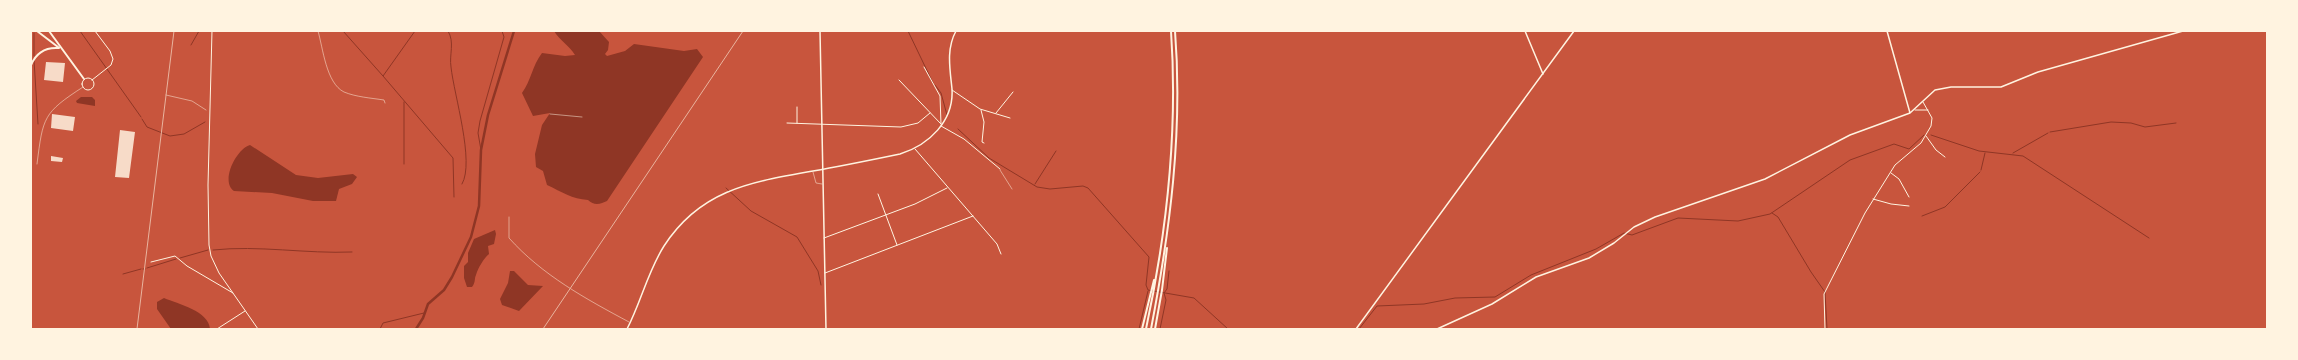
<svg xmlns="http://www.w3.org/2000/svg" width="2298" height="360" font-family="Poppins,sans-serif">
<rect width="100%" height="100%" fill="#c8553d"/>
<!-- water -->
<path fill="#8f3625" d="M554,31H599L609,42L608,50L605,54L607,56L625,51L634,44L684,51L697,49L703,57L607,201C601,204 594,206 588,200C572,199 562,192 547,185L543,171L536,167L535,154L542,125L550,113L533,116L522,93C531,81 532,66 542,53L565,56L575,55C569,45 560,41 554,31Z
M81,97H92L95,100V106L77,103L76,101Z
M250,145L296,175L318,178L353,174L357,177L352,184L339,189L336,201H313L272,193L234,191C220,182 236,149 250,145Z
M495,230L496,234L494,244L488,246L489,254C484,258 478,268 476,275C474,279 476,282 472,287H467L464,278V266L468,262V253L474,239Z
M510,271H514L528,285L543,286L519,311L502,305L500,299L508,283Z
M164,298C178,304 209,311 210,329H171L157,309V302Z"/>
<g fill="none" stroke-linecap="round" stroke-linejoin="round">
<!-- stream -->
<path stroke="#8f3625" stroke-width="1" d="M80,31L141,117
M343,31L383,76L415,31
M448,31C455,42 449,55 451,67C454,95 475,162 462,184
M908,31L933,83
M191,45L199,31
M34,56V33
M34,60L38,124
M383,76L453,158L454,197
M935,85L941,93L947,115
M142,119L147,127L170,136L184,134L205,122
M958,129L989,158L1037,187L1050,189L1083,186L1088,188L1149,257L1146,285L1148,290L1194,298L1228,329
M2050,132L2111,122L2131,123L2145,127L2176,123
M1931,135L1979,151L2023,156L2149,238
M481,150L478,133L480,121L504,37L502,31
M2013,153L2048,133
M404,164V102
M1981,170L1985,153
M1035,184L1056,151
M726,188L751,211L797,237L818,271L821,285
M1772,213L1778,217L1811,272L1825,292L1827,329
M1922,216L1945,207L1980,172
M213,250C259,245 306,254 352,252
M180,258L208,250
M147,268L176,259
M143,269H145
M123,274L141,269
M380,329L383,323L424,313
M1139,329L1148,291
M1160,329L1166,300L1164,293L1167,289L1169,271
M1359,329L1377,306L1424,304L1455,298L1495,297L1531,275L1596,249L1624,233L1632,235L1678,218L1738,221L1770,214L1850,160L1894,144L1909,149L1924,135"/>
<!-- canal -->
<path stroke="#8f3625" stroke-width="2.5" d="M416,329L423,318L428,304L444,290L452,277L471,237L479,206L481,150L488,115L514,31"/>
</g>
<!-- building -->
<path fill="#f7dbc8" d="M46,62L65,63L63,82L44,80Z
M52,114L75,117L73,131L51,128Z
M120,130L135,132L129,178L115,177Z
M51,156L63,158L62,162L51,161Z"/>
<g fill="none" stroke-linecap="round" stroke-linejoin="round">
<!-- path -->
<path stroke="#fff3e0" stroke-width="0.5" d="M318,31C323,48 326,83 344,92C356,97 371,98 384,100L385,103
M166,95L192,101L206,110
M550,114L582,117"/>
<!-- service -->
<path stroke="#fff3e0" stroke-width="0.5" d="M37,164C43,117 43,113 83,87
M1000,170L1012,189
M813,172L816,183L822,184
M509,217V238C542,275 586,299 629,322"/>
<!-- minor -->
<path stroke="#fff3e0" stroke-width="1" d="M212,31L208,185L209,245L211,256L219,273L258,329
M924,67L940,96L941,124
M82 84a6 6 0 1 1 12 0a6 6 0 1 1-12 0Z
M92,80L111,65L113,59L110,51L95,31
M899,80L941,124
M952,90L980,109L1010,118
M797,107V123
M981,110L984,122L982,142L984,143
M1915,110H1928
M996,113L1013,92
M787,123L901,127L918,123L930,113
M941,126L964,139L1000,169
M1926,136L1936,150L1945,157
M915,149L997,244L1001,254
M1891,173L1899,179L1909,197
M878,194L897,245
M1873,199L1891,204L1909,206
M824,238L915,204L947,188
M151,262L175,256L187,266L233,293
M825,273L973,216
M217,329L245,311
M1825,329L1824,294L1865,213L1895,165L1921,143L1931,126L1932,118L1923,102"/>
<!-- tertiary -->
<path stroke="#fff3e0" stroke-width="1.5" d="M1525,31L1543,74
M1887,31L1910,113
M627,329C641,302 648,271 664,246C701,189 752,182 813,171C842,166 871,160 900,154C929,145 954,121 952,89C950,69 946,49 956,31
M1437,329L1492,304L1536,277L1589,258L1614,243L1634,227L1655,217L1765,179L1850,135L1910,113L1935,90L1951,87H2001L2038,72L2183,31"/>
<!-- secondary -->
<path stroke="#fff3e0" stroke-width="1.5" d="M820,31L826,329
M1356,329L1574,31"/>
<!-- primary -->
<path stroke="#fff3e0" stroke-width="2" d="M37,31L58,47
M49,31L84,79
M31,65C36,53 46,47 59,48"/>
<!-- motorway -->
<path stroke="#fff3e0" stroke-width="2" d="M1142,329L1154,280
M1146,329C1167,231 1178,131 1171,31
M1151,329C1170,230 1183,132 1175,31
M1155,329L1162,290L1167,248"/>
<!-- rail -->
<path stroke="#e9b49f" stroke-width="1" d="M137,329L174,31
M543,329L743,31"/>
</g>
<!-- border -->
<rect width="2298" height="360" fill="none" stroke="#fff3e0" stroke-width="64"/>
</svg>
